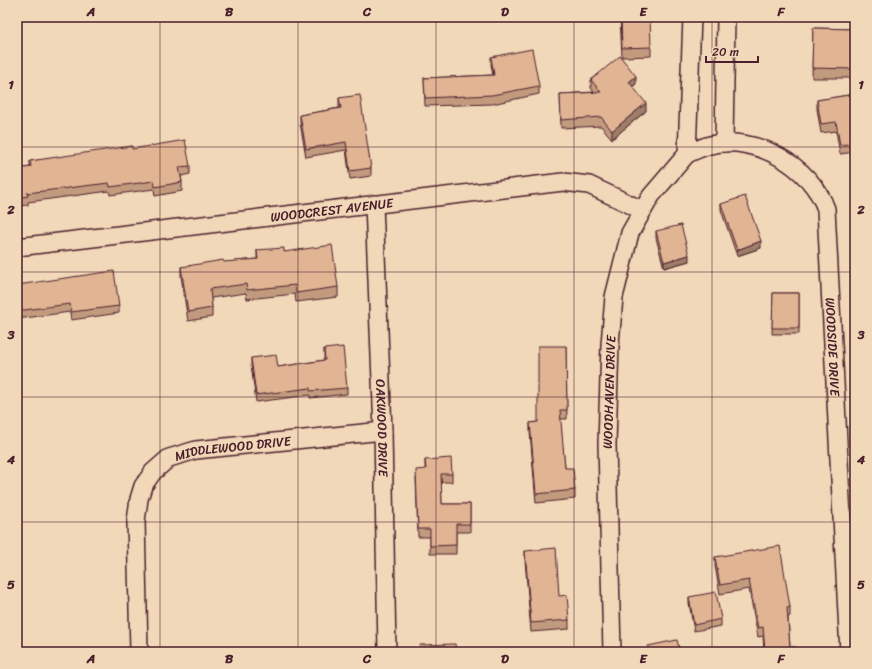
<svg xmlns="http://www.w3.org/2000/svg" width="872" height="669" font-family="Sriracha,sans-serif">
<rect width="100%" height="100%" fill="#f1d8b9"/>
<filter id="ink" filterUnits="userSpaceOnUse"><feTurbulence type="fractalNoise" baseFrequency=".025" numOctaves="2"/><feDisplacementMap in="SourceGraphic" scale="8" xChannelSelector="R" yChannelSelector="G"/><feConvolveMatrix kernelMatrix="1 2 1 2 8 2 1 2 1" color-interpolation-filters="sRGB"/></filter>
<g filter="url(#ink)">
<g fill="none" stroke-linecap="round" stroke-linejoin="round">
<!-- street casing -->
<g stroke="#4a1f2b" stroke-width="20">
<g id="street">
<path d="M724,143L726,17"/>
<path id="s1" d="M687,154C694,151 702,147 710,145C755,134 811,166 826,209L849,652"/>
<path d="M687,154L692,17"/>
<path id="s2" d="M374,204L383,431L387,652"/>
<path id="s3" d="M17,247L563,182L589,185L642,210"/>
<path id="s4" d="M139,652L136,521L139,499L143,486L153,472L169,458L196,450L383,431"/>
<path id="s5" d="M612,652L607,444L610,344L614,297L630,233L651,196L687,154"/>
</g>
</g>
<!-- street -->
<use href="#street" stroke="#f1d8b9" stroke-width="17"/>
</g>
<!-- wall -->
<path fill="#c29b7f" stroke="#4a1f2b" d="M620,17L651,47V56L622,57Z
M848,17H855L848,18Z
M813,28L855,29V78H812Z
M491,57L539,86V94L492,104L425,106L424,78L493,75L491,65Z
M591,80L636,84L633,87L646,111L612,139L601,126L561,128L560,94L594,92L591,88Z
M855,94V152L840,154L836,131L821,133L817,109V100Z
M339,98L371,168V176L350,179L346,150L306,157L300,123V115L339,108Z
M132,149L190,166V174L181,176L182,182V191L155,196L154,189L110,195L109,191L28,202V205L17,206V169L30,167V161Z
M721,204L761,248L737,256L721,210Z
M656,231L689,261L664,268L656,238Z
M257,250L284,252L338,287V297L296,302L295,294L247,299L246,293L211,298L212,308V317L188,321L181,276V267L257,259Z
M17,285L119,306V313L71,320L70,312L17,319Z
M773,293H799V334H772Z
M566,346L567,419H560L565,468L575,490V499L536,503L530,432V423L538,422Z
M324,349L347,388V394L310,398V395L256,402L251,365V358L278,367L324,360Z
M425,460L452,474V482H441L442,504H470V532H456V554H430V537H418L416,478L425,469Z
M525,551L559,596L569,620V629L531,632L525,560Z
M715,557L790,607V616L788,617L790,647L797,652H764L763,636L758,637L749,589L720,594L715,566Z
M689,597L721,619V626L694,631L689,603Z"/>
<!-- shaded-wall -->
<path fill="#9e7e68" stroke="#4a1f2b" d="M636,76V84L629,90V82Z
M646,103V111L612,139V131Z
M761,241V248L737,256V250Z
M689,255V261L664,268V262Z"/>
<!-- building -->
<path fill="#e1b494" stroke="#4a1f2b" d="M621,17H650L651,47L622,48Z
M813,28L855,29V69L812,68Z
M532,49L539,86L492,95L425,98L424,78L494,75L491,57Z
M620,56L636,76L629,82L646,103L612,131L601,117L561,120L560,94L601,92L591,80Z
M855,94V143L840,145L836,122L821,124L817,100Z
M360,95L371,168L350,171L346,142L306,149L300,115L341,108L339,98Z
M185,140L190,166L179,167L182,182L155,187L154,181L110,187L109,183L27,193L28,196L17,198V169L31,167L30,161L132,146V149Z
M745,196L761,241L737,250L721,204Z
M681,225L689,255L664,262L656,231Z
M332,245L338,287L296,293L295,285L247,290L246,284L210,289L212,308L188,312L181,267L223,260L224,262L258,259L257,250L284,248V252Z
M114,271L119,306L71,312L70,304L17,311V285Z
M773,293H799V328H772Z
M538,346H566L567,410H560L565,468H573L575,490L536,494L530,423L538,422Z
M343,347L347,388L310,391V388L256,395L251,358L276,355L278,367L325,360L324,349Z
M451,458L452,474H441L442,504H470V524H456V545L430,546V529H418L416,470L426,469L425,460Z
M780,546L790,607L787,608L790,647H796L797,652H765L763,627L758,628L749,580L720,585L715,557Z
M556,548L559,596L567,595L569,620L531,623L525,551Z
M716,592L721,619L694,625L689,597Z
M677,640L680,652H649L648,646Z
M455,644L456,652H420V645Z"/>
</g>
<!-- grid -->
<path fill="none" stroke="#4a1f2b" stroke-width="1" stroke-opacity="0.55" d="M160,17V652M298,17V652M436,17V652M574,17V652M712,17V652M17,147H855M17,272H855M17,397H855M17,522H855"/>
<g text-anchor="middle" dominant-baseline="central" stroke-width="3.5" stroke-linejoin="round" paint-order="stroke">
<!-- street labels -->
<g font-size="13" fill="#4a1f2b" stroke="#f1d8b9">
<text stroke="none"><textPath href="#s3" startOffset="317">WOODCREST AVENUE</textPath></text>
<text stroke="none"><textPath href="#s1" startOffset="306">WOODSIDE DRIVE</textPath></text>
<text stroke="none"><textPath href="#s5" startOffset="260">WOODHAVEN DRIVE</textPath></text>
<text stroke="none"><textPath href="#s2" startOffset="224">OAKWOOD DRIVE</textPath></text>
<text stroke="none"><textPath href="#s4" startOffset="270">MIDDLEWOOD DRIVE</textPath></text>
</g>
</g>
<!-- margin -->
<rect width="872" height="669" fill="none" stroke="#f1d8b9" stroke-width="44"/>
<!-- scale -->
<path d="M706 56v6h52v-6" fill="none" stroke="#4a1f2b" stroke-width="2"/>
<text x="712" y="56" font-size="12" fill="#4a1f2b" stroke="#f1d8b9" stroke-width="3" paint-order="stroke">20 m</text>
<rect x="22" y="22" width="828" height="625" fill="none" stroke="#4a1f2b" stroke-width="1.5"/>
<g font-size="13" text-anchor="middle" font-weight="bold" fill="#4a1f2b">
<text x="91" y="16">A</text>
<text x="229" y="16">B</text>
<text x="367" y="16">C</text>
<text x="505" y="16">D</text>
<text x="643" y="16">E</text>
<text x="781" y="16">F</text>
<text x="11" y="89">1</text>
<text x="861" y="89">1</text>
<text x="11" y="214">2</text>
<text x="861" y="214">2</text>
<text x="11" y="339">3</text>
<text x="861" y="339">3</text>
<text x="11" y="464">4</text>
<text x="861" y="464">4</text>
<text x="11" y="589">5</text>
<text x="861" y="589">5</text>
<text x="91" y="663">A</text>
<text x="229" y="663">B</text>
<text x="367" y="663">C</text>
<text x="505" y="663">D</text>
<text x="643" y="663">E</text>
<text x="781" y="663">F</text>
</g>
</svg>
